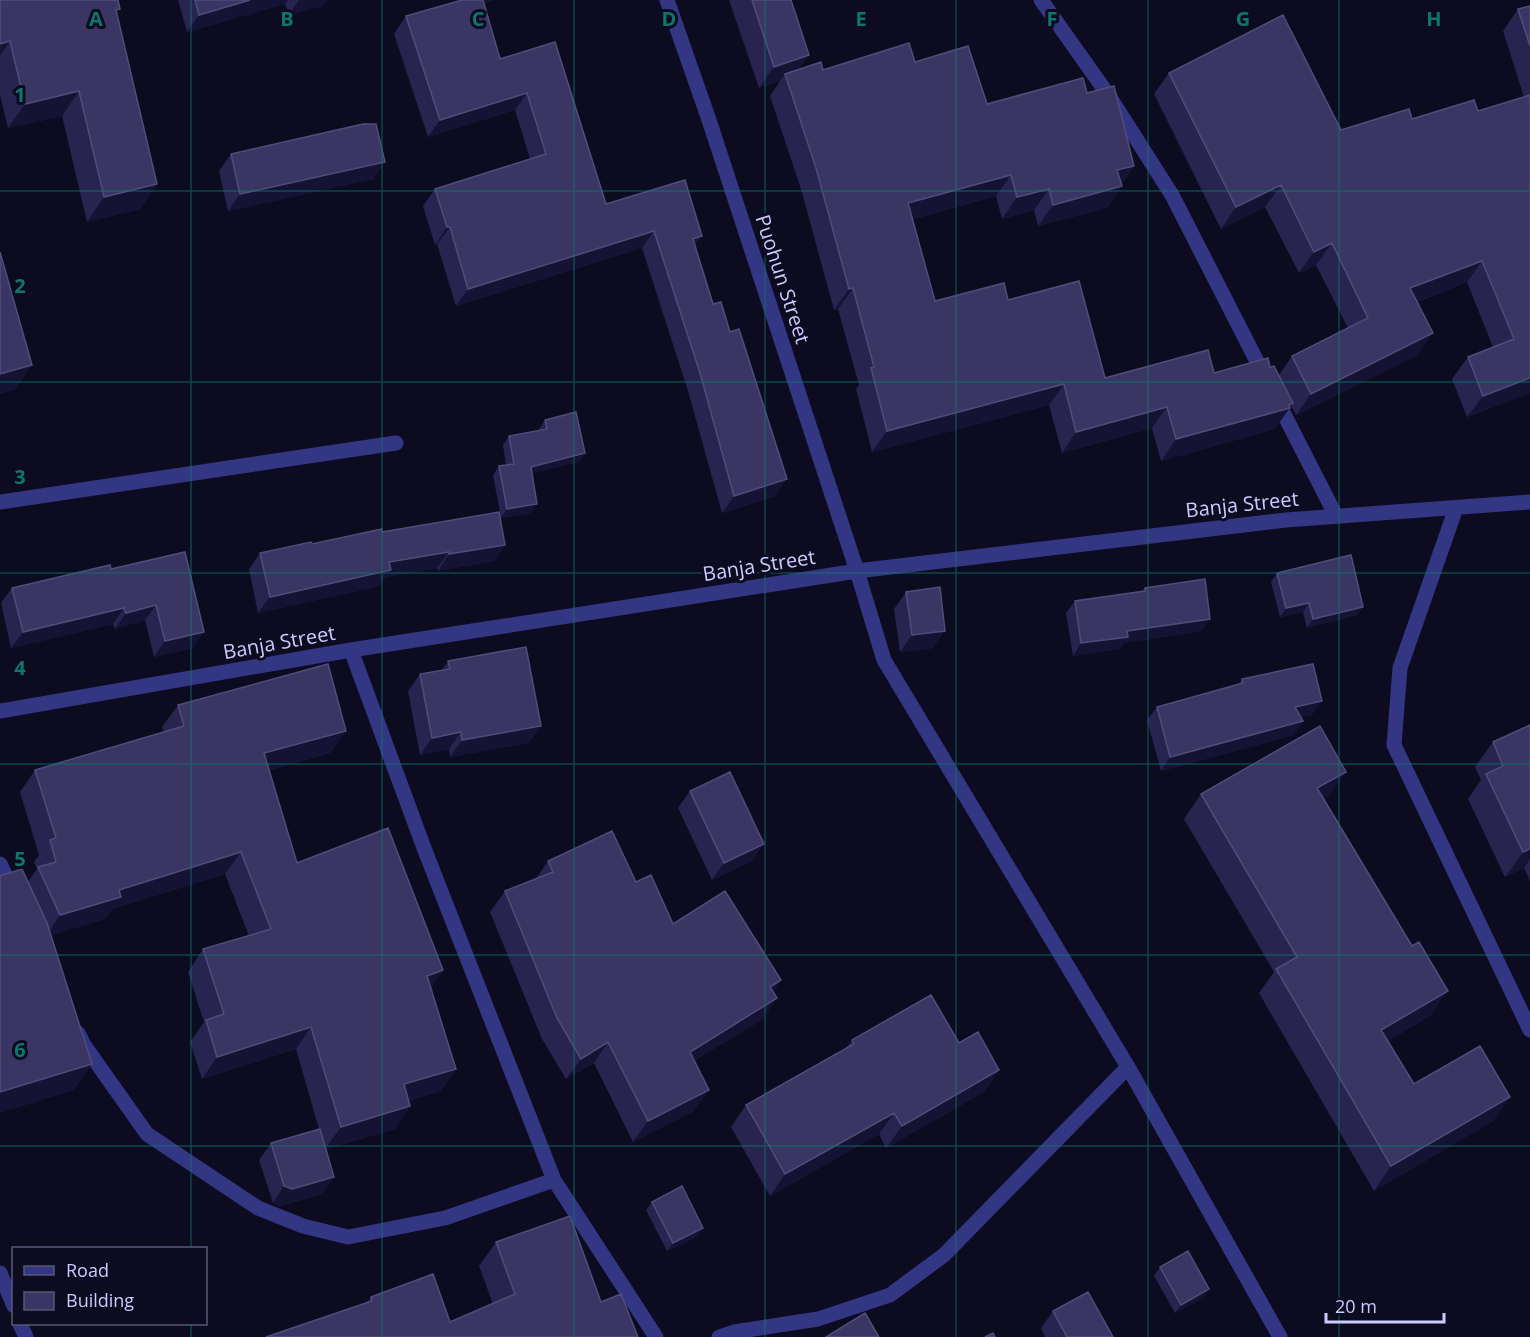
<svg xmlns="http://www.w3.org/2000/svg" width="1530" height="1337" font-family="'Open Sans',sans-serif">
<rect width="100%" height="100%" fill="#0d0b20"/>
<g fill="none" stroke-linecap="round" stroke-linejoin="round">
<!-- minor -->
<path stroke="#333682" stroke-width="15" d="M667,0L708,117L857,571L884,660L1128,1067L1280,1337
M1041,0L1109,96L1172,195L1336,516
M0,502L396,443
M1456,508L1400,668L1394,745L1530,1030
M351,650L424,848L554,1180L656,1337
M0,711L351,650L857,571L1286,520L1530,502
M0,864L13,891
M78,1033L84,1045L147,1134L258,1208L303,1226L348,1237L445,1218L554,1180
M0,1273L14,1306
M20,1324L26,1337
M719,1337L734,1332L818,1319L890,1295L944,1255L1128,1067"/>
</g>
<!-- wall -->
<path fill="#28234f" d="M0,0L117,14L157,184L140,209L87,222L62,116L8,128L0,95Z
M178,0H327L322,6L289,15L285,4L187,32Z
M729,0H791L799,69L823,70L915,62L987,104L1087,93L1134,166L1122,184V186L1107,208L1038,226L1034,210L1002,219L996,196L913,219L935,301L1008,300L1105,378L1214,373L1270,367L1279,375L1292,356L1348,328L1316,265L1299,273L1265,207L1221,229L1154,94L1169,73L1341,130L1412,119L1478,111L1524,97L1503,31L1518,9L1530,6V393L1467,417L1452,379L1468,357L1493,347L1467,282L1417,302L1418,355L1296,415L1291,406L1275,429L1161,461L1152,428L1062,453L1049,405L872,452L856,389L859,385L838,309L834,310L801,189L770,96L780,81L759,88Z
M484,3L500,59L555,42L606,204L695,246L713,304L775,496L722,513L688,391L642,248L456,306L437,244L435,245L423,206L435,189L530,159L515,110L428,137L394,34L406,16Z
M231,154L385,162L373,179L228,211L219,171Z
M545,420L585,453L579,462L532,473L531,513L501,518L493,475L499,466L506,465L503,445L509,436L539,431V429Z
M382,532L505,545L494,561L438,571L437,568L386,577L379,586L258,613L249,569L260,553Z
M185,552L193,648L154,657L145,620L115,629L113,624L11,648L1,603L12,588L111,569Z
M1277,573L1357,615L1307,628L1303,612L1280,617L1271,582Z
M1145,588L1201,631L1124,643L1119,649L1073,656L1066,613L1075,601L1142,591Z
M906,592L933,648L900,652L894,609Z
M448,661L529,743L450,757L449,749L420,755L408,691L420,674L442,670Z
M1242,679L1312,715L1301,717L1303,721L1294,735L1161,771L1147,720L1157,707L1238,685Z
M178,705L346,731L330,753L269,770L297,863L443,970L431,987L456,1069L440,1091L409,1101L410,1106L395,1129L326,1149L334,1177L322,1194L280,1206L273,1203L259,1160L271,1143L319,1129L296,1049L202,1079L190,1042L204,1022L188,972L203,949L249,936L225,874L112,909L105,919L51,935L74,1090L28,882L37,869L34,862L39,855L20,792L35,770L164,732L162,727Z
M1530,725V881L1524,868L1505,877L1468,799L1481,780L1475,767L1493,742Z
M690,791L752,861L712,880L678,808Z
M1201,794L1329,796L1324,799L1431,1015L1388,1041L1414,1084L1510,1097L1493,1121L1374,1191L1259,993L1274,972L1184,819Z
M548,861L636,882L673,924L773,992L763,1019L694,1061V1111L633,1142L594,1063L566,1079L542,1039L490,912L505,891L535,880Z
M852,1040L959,1043L999,1070L984,1092L886,1148L879,1134L770,1196L731,1127L746,1105L846,1048Z
M652,1202L703,1228L697,1237L667,1251L646,1210Z
M496,1242L601,1302L638,1337H266L366,1303L371,1297L450,1322L493,1304L479,1266Z
M1160,1267L1209,1289L1203,1298L1175,1313L1154,1276Z
M1053,1311L1113,1337H1045L1041,1328Z"/>
<!-- shaded-wall -->
<path fill="#161234" d="M250,0H288L285,4L187,32L199,15Z
M299,0H327L322,6L289,15Z
M479,0H495L475,6Z
M10,41L0,55V44Z
M809,55L794,76L785,74L780,81L759,88L774,67Z
M79,91L62,116L8,128L25,104Z
M527,93L515,110L428,137L440,120Z
M385,162L373,179L228,211L240,194Z
M1134,166L1120,187L1122,186L1107,208L1038,226L1053,205L1117,170Z
M1011,175L996,196L893,224L908,203Z
M157,184L140,209L87,222L104,197Z
M1281,185L1265,207L1221,229L1236,207Z
M1049,189L1034,210L1002,219L1017,197Z
M447,227H450L437,244L435,245Z
M654,231L642,248L456,306L468,289Z
M702,236L690,253L693,239Z
M1332,243L1316,265L1299,273L1314,252Z
M1482,261L1467,282L1395,310L1410,288Z
M853,288L838,309L834,310L849,289Z
M1433,333L1418,355L1296,415L1311,394Z
M32,365L15,390L0,394V374Z
M1530,378V393L1467,417L1483,396Z
M1064,384L1049,405L872,452L887,431Z
M1293,403L1275,429L1161,461L1176,439Z
M1167,407L1152,428L1062,453L1076,432Z
M585,453L579,462L524,475L531,467Z
M787,479L775,496L722,513L734,496Z
M537,504L531,513L501,518L507,509Z
M505,545L494,561L438,571L449,554Z
M449,552L437,568L386,577L379,586L258,613L270,597L389,562Z
M1309,603L1303,612L1280,617L1286,608Z
M156,605L145,620L115,629L126,613Z
M1363,607L1357,615L1307,628L1313,619Z
M124,608L113,624L11,648L23,632Z
M1210,619L1201,631L1124,643L1119,649L1073,656L1081,643L1127,631Z
M945,631L933,648L900,652L912,635Z
M204,632L193,648L154,657L165,641Z
M1322,701L1312,715L1286,721L1295,707Z
M1303,721L1294,735L1161,771L1170,757Z
M541,726L529,743L450,757L462,740Z
M346,731L330,753L249,775L264,753Z
M461,732L449,749L420,755L432,738Z
M1346,772L1329,796L1300,813L1317,788Z
M764,844L752,861L712,880L724,863Z
M1530,849V859L1524,868L1505,877L1523,852Z
M241,852L225,874L112,909L105,919L45,937L60,915L119,890Z
M443,970L427,992V976Z
M781,980L767,1001L770,987Z
M1448,991L1431,1015L1364,1055L1381,1030Z
M777,998L763,1019L675,1073L690,1052Z
M311,1027L296,1049L202,1079L217,1057Z
M608,1042L594,1063L566,1079L581,1059Z
M92,1064L74,1090L0,1113V1092Z
M456,1069L440,1091L388,1107L404,1084Z
M999,1070L984,1092L886,1148L902,1126Z
M709,1090L694,1111L633,1142L648,1121Z
M1510,1097L1493,1121L1374,1191L1391,1166Z
M410,1106L395,1129L325,1149L341,1127Z
M894,1113L879,1134L770,1196L785,1174Z
M334,1177L322,1194L280,1206L273,1203L284,1186Z
M703,1228L697,1237L667,1251L673,1243Z
M1209,1289L1203,1298L1175,1313L1181,1305Z"/>
<!-- building -->
<path fill="#3a3562" stroke="#514c7b" stroke-width="1.5" d="M0,0H118L120,9L116,10L157,184L104,197L79,91L25,104L10,41L0,44Z
M195,0H250L199,15Z
M462,0H483L500,59L555,42L606,204L685,180L702,236L693,239L713,304L721,302L730,332L739,329L787,479L734,496L700,373L654,231L468,289L450,227H447L435,189L546,154L527,93L440,120L406,16Z
M752,0H791L809,55L774,67Z
M1530,6V46L1518,9Z
M1283,15L1341,130L1409,109L1412,119L1474,100L1478,111L1530,95V378L1483,396L1468,357L1514,339L1482,261L1410,288L1433,333L1311,394L1292,356L1368,318L1332,243L1314,252L1281,185L1236,207L1169,73Z
M909,43L915,62L968,46L987,104L1083,78L1087,93L1114,86L1134,166L1117,170L1122,186L1053,205L1049,189L1017,197L1011,175L908,203L935,301L1004,283L1008,300L1079,281L1105,378L1208,350L1214,373L1268,358L1270,367L1274,366L1293,403L1289,405L1290,408L1176,439L1167,407L1076,432L1064,384L887,431L871,368L874,367L853,288L849,289L816,168L785,74L821,62L823,70Z
M363,124H376L385,162L240,194L231,154Z
M0,252L32,365L0,374Z
M576,412L585,453L531,467L537,504L507,509L499,466L514,464L509,436L547,429L545,420Z
M499,512L505,545L449,554V552L389,562L391,570L270,597L260,553L311,542L312,544L382,529V532Z
M185,552L204,632L165,641L156,605L126,613L124,608L23,632L12,588L110,565L111,569Z
M1351,555L1363,607L1313,619L1309,603L1286,608L1277,573Z
M1205,579L1210,619L1127,631L1128,637L1081,643L1075,601L1145,591V588Z
M940,587L945,631L912,635L906,592Z
M526,647L541,726L462,740L461,732L432,738L420,674L450,669L448,661Z
M328,664L346,731L264,753L297,863L388,828L443,970L427,976L456,1069L404,1084L410,1106L341,1127L311,1027L217,1057L206,1020L224,1014L203,949L271,929L241,852L119,890L121,897L60,915L38,867L56,862L50,840L56,838L35,770L184,726L178,705Z
M1313,664L1322,701L1295,707L1303,721L1170,757L1157,707L1243,683L1242,679Z
M1530,725V849L1523,852L1486,774L1503,766L1493,742Z
M1320,726L1346,772L1317,788L1412,946L1419,942L1448,991L1381,1030L1414,1084L1480,1046L1510,1097L1391,1166L1276,969L1297,957L1201,794Z
M730,772L764,844L724,863L690,791Z
M612,831L636,882L651,875L673,924L725,891L781,980L770,987L777,998L690,1052L709,1090L648,1121L608,1042L581,1059L557,1018L505,891L553,872L548,861Z
M22,869L47,923L92,1064L0,1092V876Z
M931,995L959,1043L978,1032L999,1070L902,1126L894,1113L785,1174L746,1105L854,1044L852,1040Z
M320,1129L334,1177L292,1189L284,1186L271,1143Z
M682,1186L703,1228L673,1243L652,1202Z
M570,1216L601,1302L621,1294L638,1337H266L372,1301L371,1297L433,1274L450,1322L515,1294L496,1242Z
M1188,1251L1209,1289L1181,1305L1160,1267Z
M1088,1292L1113,1337H1067L1053,1311Z
M865,1313L879,1337H826Z
M993,1333L995,1337H985Z"/>
<!-- grid -->
<path fill="none" stroke="#0f766e" stroke-width="1.5" stroke-opacity="0.55" d="M191,0V1248M382,0V1337M574,0V1337M765,0V1337M956,0V1337M1148,0V1337M1339,0V1337M0,191H1530M0,382H1530M0,573H1530M0,764H1530M0,955H1530M0,1146H1530M191,1324V1337"/>
<g text-anchor="middle" dominant-baseline="central" stroke-width="6" stroke-linejoin="round" paint-order="stroke">
<!-- street labels -->
<g font-size="20" fill="#cccbff" stroke="#0d0b20">
<text transform="translate(783 279) rotate(72)">Puohun Street</text>
<text transform="translate(1242 504) rotate(-6)">Banja Street</text>
<text transform="translate(759 565) rotate(-9)">Banja Street</text>
<text transform="translate(279 642) rotate(-10)">Banja Street</text>
</g>
</g>
<g font-size="20" text-anchor="middle" font-weight="bold" fill="#0f766e" stroke="#0d0b20" stroke-width="6" stroke-linejoin="round" paint-order="stroke">
<text x="96" y="26">A</text>
<text x="287" y="26">B</text>
<text x="478" y="26">C</text>
<text x="669" y="26">D</text>
<text x="861" y="26">E</text>
<text x="1052" y="26">F</text>
<text x="1243" y="26">G</text>
<text x="1434" y="26">H</text>
<text x="20" y="102">1</text>
<text x="20" y="293">2</text>
<text x="20" y="484">3</text>
<text x="20" y="675">4</text>
<text x="20" y="866">5</text>
<text x="20" y="1057">6</text>
</g>
<!-- legend -->
<rect x="12" y="1247" width="195" height="78" fill="#0d0b20" stroke="#595879" stroke-width="1.5"/>
<rect x="24" y="1266" width="30" height="9" fill="#333682" stroke="#595879" stroke-width="1.5"/>
<text x="66" y="1277" font-size="18" fill="#cccbff">Road</text>
<rect x="24" y="1292" width="30" height="18" fill="#3a3562" stroke="#595879" stroke-width="1.5"/>
<text x="66" y="1307" font-size="18" fill="#cccbff">Building</text>
<!-- scale -->
<path d="M1326 1313v9h118v-9" fill="none" stroke="#cccbff" stroke-width="3"/>
<text x="1335" y="1313" font-size="18" fill="#cccbff" stroke="#0d0b20" stroke-width="4.5" paint-order="stroke">20 m</text>
</svg>
